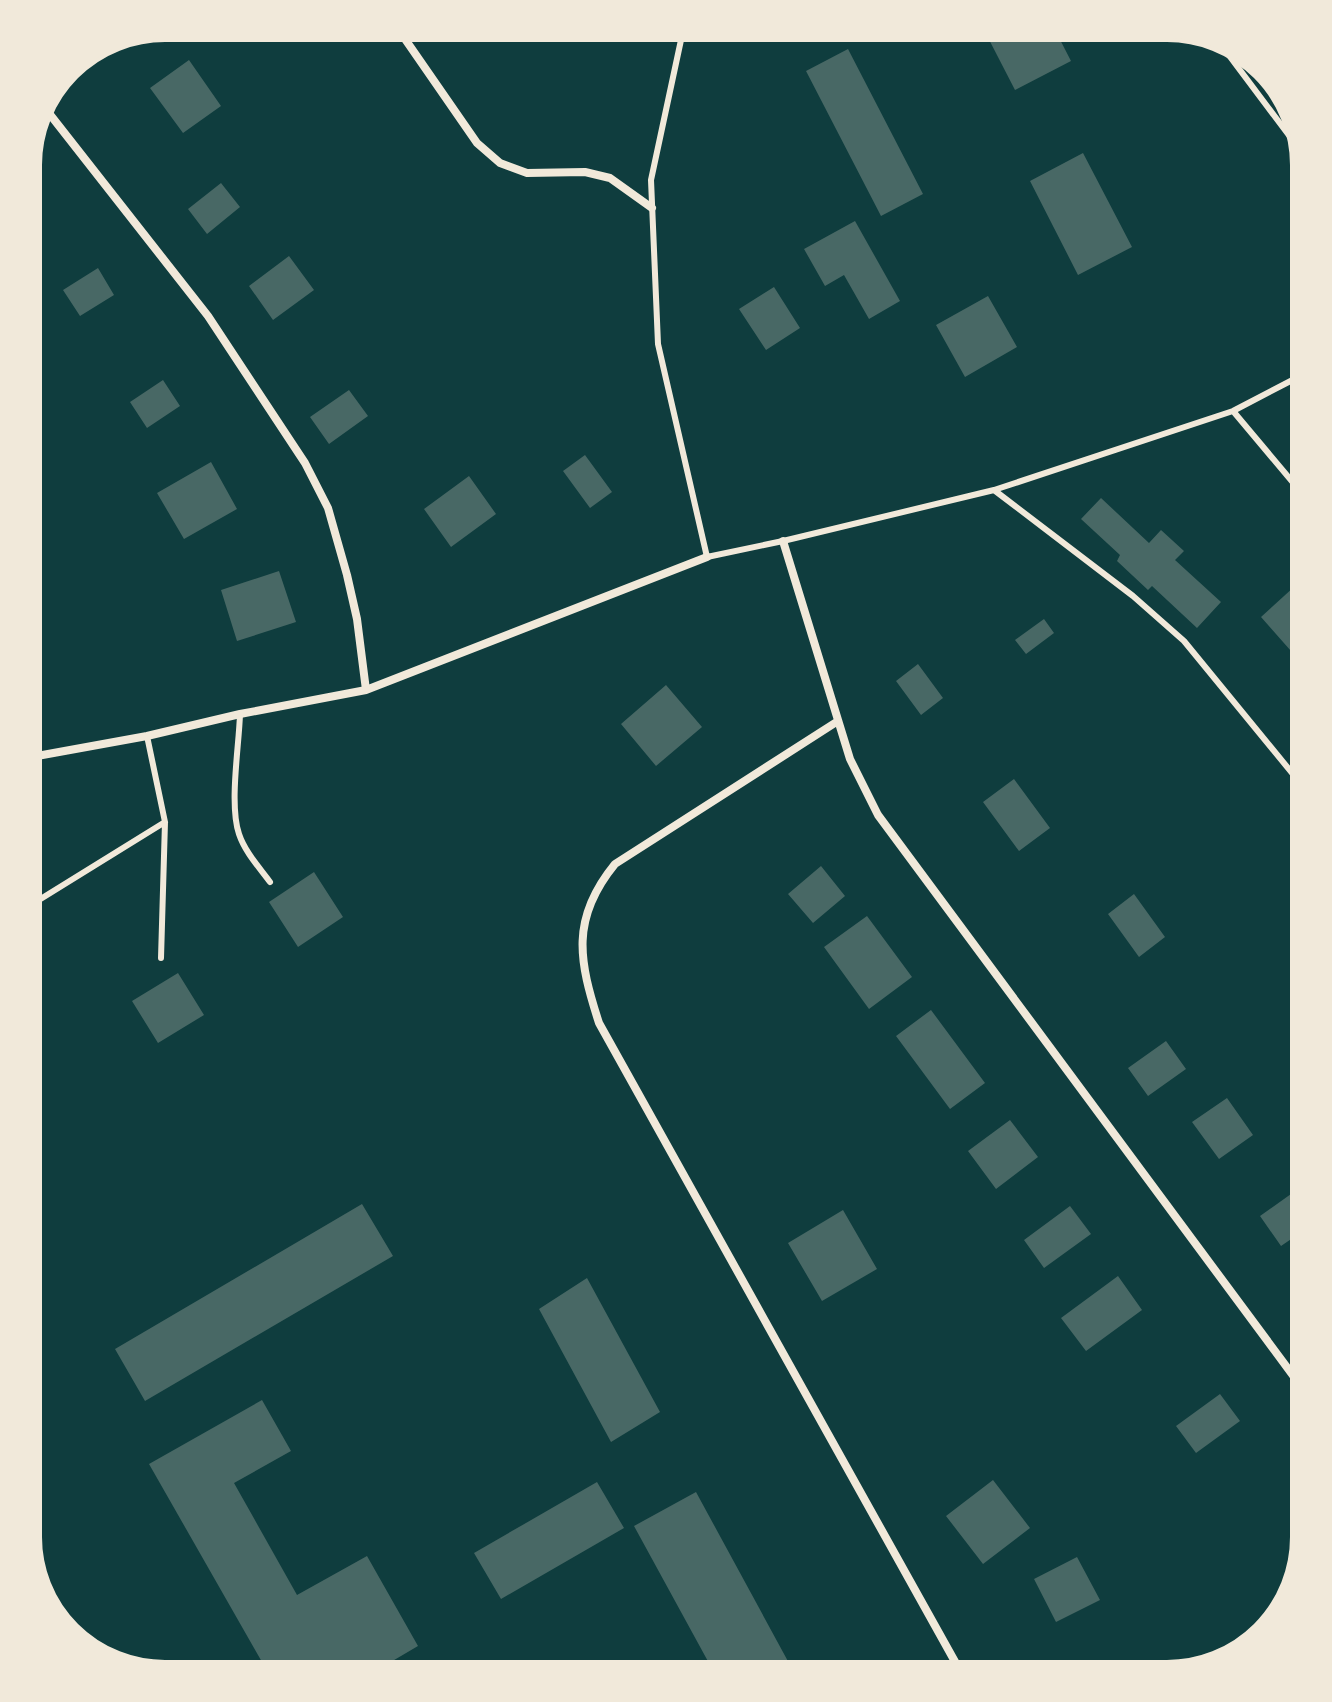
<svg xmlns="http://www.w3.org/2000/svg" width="1332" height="1702" font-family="'PT Sans',sans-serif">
<rect width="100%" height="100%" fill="#0f3d3e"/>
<!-- building -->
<path fill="#486865" d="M982,26H1053L1071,61L1015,90Z
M848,49L923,194L881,216L806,71Z
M189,60L221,106L183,133L150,88Z
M1083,153L1132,247L1078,275L1030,181Z
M221,183L240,207L207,234L188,209Z
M855,221L900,301L869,319L844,275L825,286L804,249Z
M289,256L314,290L273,320L249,286Z
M98,268L114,295L80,316L63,290Z
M774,287L800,328L766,350L739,309Z
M988,296L1017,347L965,377L936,325Z
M163,380L180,406L147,428L130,402Z
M349,390L368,416L329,444L310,417Z
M585,455L612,492L590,508L563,471Z
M211,462L237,509L184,539L157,493Z
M469,476L496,514L451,547L424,509Z
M1101,498L1149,543L1161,530L1184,551L1175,560L1221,602L1197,628L1152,586L1148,590L1117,561L1120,555L1081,519Z
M279,571L296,622L237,641L221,590Z
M1306,576V668L1261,617Z
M1044,619L1054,633L1026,654L1015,640Z
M918,664L943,698L921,715L896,681Z
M666,685L702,727L656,766L621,724Z
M1014,779L1050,828L1019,851L983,802Z
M821,866L845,896L813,923L788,894Z
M314,872L343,917L298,947L269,902Z
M1134,894L1165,937L1139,957L1108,914Z
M867,916L912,977L869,1009L824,947Z
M178,973L204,1015L158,1043L132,1001Z
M931,1010L985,1083L950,1109L896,1036Z
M1166,1041L1186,1069L1148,1096L1128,1068Z
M1227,1098L1253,1135L1219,1159L1192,1122Z
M1010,1120L1038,1157L996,1189L968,1151Z
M1291,1194L1306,1215V1229L1281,1246L1260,1216Z
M362,1204L393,1256L145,1401L115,1349Z
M1070,1206L1091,1234L1044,1268L1024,1240Z
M843,1210L877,1269L822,1301L788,1243Z
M1118,1276L1142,1310L1086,1351L1061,1318Z
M587,1278L660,1412L611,1442L539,1309Z
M1220,1394L1240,1421L1196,1453L1176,1426Z
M262,1400L291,1451L234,1483L297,1595L367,1556L418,1646L367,1676H270L149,1464Z
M993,1480L1030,1528L983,1564L946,1516Z
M597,1482L624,1528L501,1599L474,1553Z
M696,1492L796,1676H716L634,1526Z
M1077,1557L1100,1600L1056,1622L1034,1579Z"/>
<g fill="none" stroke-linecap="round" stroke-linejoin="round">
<!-- service -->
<path stroke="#f1e9da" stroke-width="6" d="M684,26L651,180L658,344L707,557L783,541L994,490L1133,596L1184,641L1306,790
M1216,38L1303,154
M1233,411L1306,498
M994,490L1233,411L1306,373
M240,714C239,747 229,804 239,834C245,852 259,867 270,882
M147,736L165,822L161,958
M26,908L165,822"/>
<!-- minor -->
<path stroke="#f1e9da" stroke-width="8" d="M396,26L477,143L500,163L527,173L585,172L610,178L652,208
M41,103L208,316L305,463L328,508L347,575L357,619L366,690
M783,541L850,759L878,815L1306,1393
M838,721L615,864C570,919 579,961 599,1023L963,1676
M26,758L147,736L240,714L366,690L707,557"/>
</g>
<!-- crop -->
<path d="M0 0H1332V1702H0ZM165 40H1167A125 125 0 0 1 1292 165V1537A125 125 0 0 1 1167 1662H165A125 125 0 0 1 40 1537V165A125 125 0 0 1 165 40Z" fill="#f1e9da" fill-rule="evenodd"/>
<path fill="none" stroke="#f1e9da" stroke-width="4" d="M165 40H1167A125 125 0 0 1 1292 165V1537A125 125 0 0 1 1167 1662H165A125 125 0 0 1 40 1537V165A125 125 0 0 1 165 40Z"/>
</svg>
